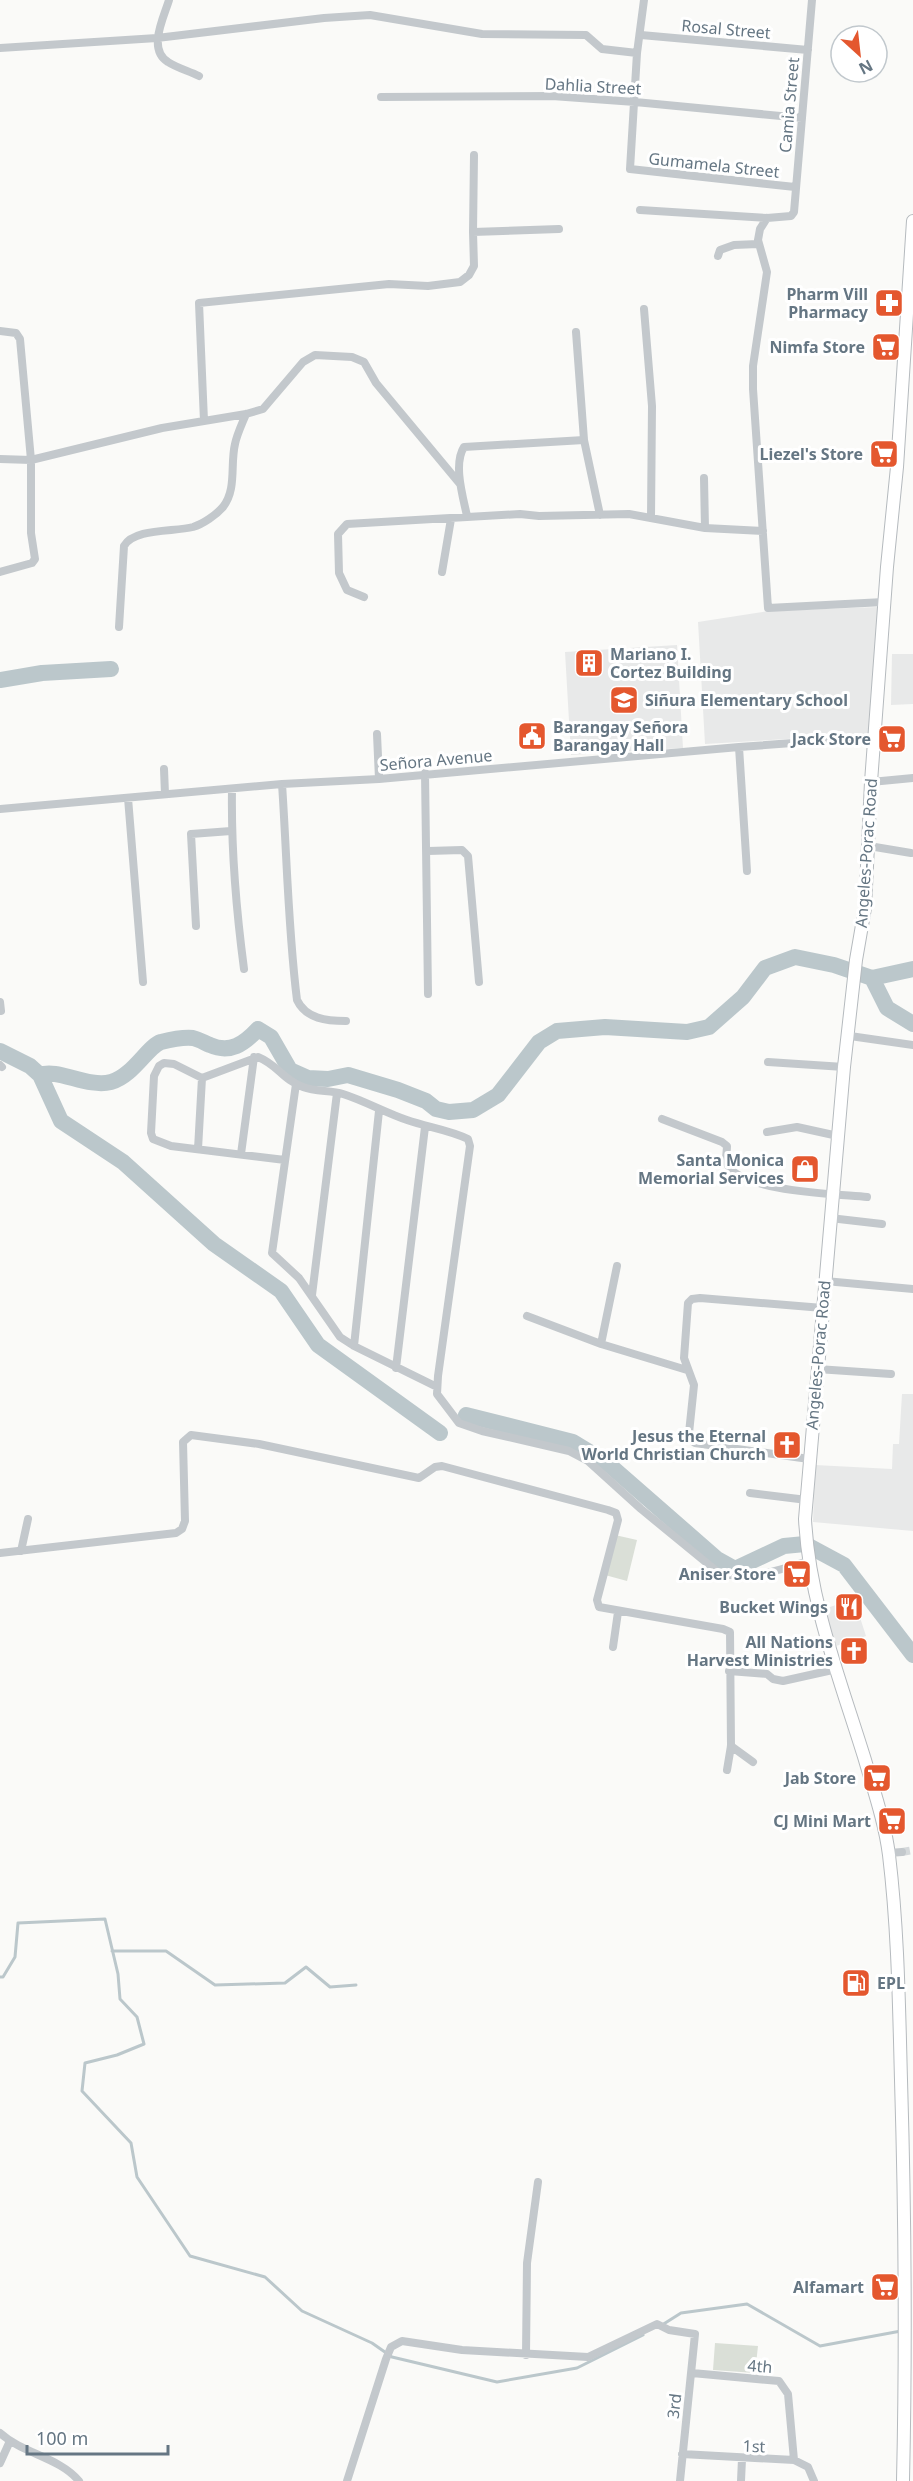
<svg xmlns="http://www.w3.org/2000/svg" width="913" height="2481" font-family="'Noto Sans',sans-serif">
<rect width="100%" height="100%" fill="#fafaf8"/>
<!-- built -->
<path fill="#e8e9e9" d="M878,607L869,734L705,744L698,622L768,611Z
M677,645L683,748L571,755L565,652Z
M892,654H913V704L891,705Z
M902,1394H913V1531L813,1522L815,1465L892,1469L893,1444H899Z
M854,1599L866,1636L836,1646L824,1609Z"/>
<!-- green -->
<path fill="#dadfd7" d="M615,1535L637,1540L627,1581L605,1575Z
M715,2343L758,2346L755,2373L713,2370Z"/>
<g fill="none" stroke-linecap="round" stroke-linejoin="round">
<!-- stream -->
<path stroke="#bbc7cb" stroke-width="3" d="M112,1951H166L215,1985L285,1983L306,1967L330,1987L356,1985
M0,1977H3L15,1957L18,1923L105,1919L118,1974L120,1999L137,2017L144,2044L117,2055L85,2063L82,2091L131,2143L137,2177L190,2256L265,2277L302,2311L372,2343L392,2357L497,2382L577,2368L643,2335
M662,2325L681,2313L747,2304L820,2346L901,2331"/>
<!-- river -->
<path stroke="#bbc7cb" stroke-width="16" d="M0,680L42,673L111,669
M872,978L913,969
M0,1051L30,1066L40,1075C58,1068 87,1088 111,1082C133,1076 148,1046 161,1042C169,1040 184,1037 193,1038C198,1039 205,1043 210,1045C230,1054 244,1044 258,1029L271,1037L290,1070L308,1078L328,1079L348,1075L398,1090L426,1101L436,1109L449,1112L473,1110L498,1095L539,1042L557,1031L605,1027L687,1032L709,1027L743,997L765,968L795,957L834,965L872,978L887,1008L913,1024
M40,1075L61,1121L123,1162L214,1244L281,1291L318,1345L440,1433
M466,1415L573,1442L606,1462L717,1559L735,1569L784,1546L805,1544L844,1565L913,1655"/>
<!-- street-tunnel -->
<path stroke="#d5d9db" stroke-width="8" stroke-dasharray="8 4" stroke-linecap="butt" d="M902,1852L913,1850"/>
<!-- primary casing -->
<g stroke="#b5babe" stroke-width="14">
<path id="primary" d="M903,2481C906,2347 905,2214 901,2080C899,2005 898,1929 889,1855C885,1823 874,1791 865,1760C841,1682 809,1601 805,1519L844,1067L856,960L865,908L871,782L887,567L897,467L913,221"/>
</g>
<!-- street -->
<path stroke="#c3c8cc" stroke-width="8" d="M169,0C164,17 147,49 168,62C177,68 189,71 199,76
M644,0L637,53L630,169L795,187
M641,35L808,50
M0,48L157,38L324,18L370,15L482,34L586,35L602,49L637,53
M381,97L552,96L635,102L802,118
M640,210L767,218L791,216L794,212L812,0
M767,218L760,229L758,240L767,272L753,366V389L768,608L884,602
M473,232L474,155
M718,256L720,250L734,245L758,244
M644,309L652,406L651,518
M0,331L16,333L20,339L31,460V533L35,559L32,563L0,572
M576,332L584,440L600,515
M204,421L199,303L389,284L428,286L460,282L469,275L474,266L473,232L559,229
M0,459L31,460L162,428L246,414L263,409L303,362L315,355L352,357L364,362L376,383L460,484
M704,478L705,528
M467,516C463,497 453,464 464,447L584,440
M442,572L451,519
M364,597L347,590L339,573L338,534L347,524L520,514L539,516L629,514L705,528L763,531
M119,627L124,546C134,528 174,532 193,527C203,524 216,515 223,507C237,489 230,465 235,444C237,434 242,424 246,414
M377,734L379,779
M739,747L747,871
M164,769L165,794
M425,773L428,994
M871,782L913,778
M282,784C287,857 288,929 297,1000C306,1019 327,1021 346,1021
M232,790C231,852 236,908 244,969
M128,798L143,982
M0,809L282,784L379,779L739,747L874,737
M869,846L911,853
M428,851L462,850L468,856L479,982
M196,926L191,834L231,831
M0,1002L1,1011
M850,1036L913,1045
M768,1062L844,1067
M0,1065L2,1067
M296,1084L272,1253L299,1278L340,1337L354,1346L437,1387
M662,1119L722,1142L727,1146C727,1152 725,1159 727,1164C741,1192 838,1194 867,1197
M767,1132L797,1127L838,1136
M198,1149L202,1078
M241,1154L254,1057
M285,1160L171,1146L153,1139L151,1133L154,1076L159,1066L164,1063L174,1064L202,1078L258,1057C278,1065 283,1080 303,1087C316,1092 331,1090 343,1094C365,1101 386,1113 407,1120C427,1127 450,1130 468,1139L470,1146L438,1376L437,1394L459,1423L482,1431L569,1451L588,1461L641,1509L719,1573C751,1581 780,1570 811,1560
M830,1218L882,1224
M617,1266L601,1344L687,1370
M825,1281L913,1289
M312,1295L337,1093
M527,1316L601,1344
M354,1346L379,1111
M396,1368L425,1127
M817,1369L891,1374
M809,1459L695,1443L689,1439V1433L694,1385L684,1358L688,1303L692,1299L700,1298L823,1308
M750,1493L807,1500
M21,1551L28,1519
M0,1553L176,1533L182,1529L185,1521L183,1442L191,1435L259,1444L419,1478L435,1467L442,1466L608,1510L616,1513L618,1520L597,1600L599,1607L723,1629L730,1632L731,1746L727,1770
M613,1647L618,1612
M729,1671L767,1674L773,1679L783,1681L837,1669
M731,1746L753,1762
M889,1853L902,1852
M526,2355L527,2263L538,2182
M692,2373L779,2381L788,2394L794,2460
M0,2433C23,2454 59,2457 79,2481
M682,2454L794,2460L808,2467L814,2481
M0,2463L10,2441
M347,2481L386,2359L391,2347L402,2341L462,2350L588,2357L657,2324L669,2330L695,2334L680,2481
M741,2481L742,2459"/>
<!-- primary -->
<use href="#primary" stroke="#fff" stroke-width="12"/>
</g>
<!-- icons -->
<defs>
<g id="pharmacy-square" transform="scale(1.5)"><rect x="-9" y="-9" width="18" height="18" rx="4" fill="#e4572e" stroke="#fff"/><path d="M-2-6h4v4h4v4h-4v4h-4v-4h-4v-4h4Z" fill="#fff"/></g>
<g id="supermarket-square" transform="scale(1.5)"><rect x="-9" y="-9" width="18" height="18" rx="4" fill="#e4572e" stroke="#fff"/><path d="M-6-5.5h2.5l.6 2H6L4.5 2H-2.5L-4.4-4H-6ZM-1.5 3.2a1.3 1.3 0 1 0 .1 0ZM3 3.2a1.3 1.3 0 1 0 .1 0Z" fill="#fff"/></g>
<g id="building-square" transform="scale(1.5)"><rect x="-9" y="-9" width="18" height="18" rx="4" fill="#e4572e" stroke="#fff"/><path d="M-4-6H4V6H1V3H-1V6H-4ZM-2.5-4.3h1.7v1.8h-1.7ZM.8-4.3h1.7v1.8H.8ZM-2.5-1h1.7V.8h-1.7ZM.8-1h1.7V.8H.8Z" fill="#fff"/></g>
<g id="school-square" transform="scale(1.5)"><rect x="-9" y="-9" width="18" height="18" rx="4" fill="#e4572e" stroke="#fff"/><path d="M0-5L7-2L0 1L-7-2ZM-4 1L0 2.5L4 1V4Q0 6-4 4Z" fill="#fff"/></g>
<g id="civic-square" transform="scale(1.5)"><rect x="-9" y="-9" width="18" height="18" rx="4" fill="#e4572e" stroke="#fff"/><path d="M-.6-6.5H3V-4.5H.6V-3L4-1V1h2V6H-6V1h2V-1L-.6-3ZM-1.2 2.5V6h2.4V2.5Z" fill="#fff"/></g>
<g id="shop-square" transform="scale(1.5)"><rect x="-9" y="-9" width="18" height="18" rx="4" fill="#e4572e" stroke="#fff"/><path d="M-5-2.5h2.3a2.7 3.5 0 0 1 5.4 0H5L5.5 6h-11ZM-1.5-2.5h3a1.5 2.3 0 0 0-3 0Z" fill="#fff"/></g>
<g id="church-square" transform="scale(1.5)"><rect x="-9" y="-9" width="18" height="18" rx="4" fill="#e4572e" stroke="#fff"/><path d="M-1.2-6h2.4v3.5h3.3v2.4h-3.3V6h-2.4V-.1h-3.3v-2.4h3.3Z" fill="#fff"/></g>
<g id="restaurant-square" transform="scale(1.5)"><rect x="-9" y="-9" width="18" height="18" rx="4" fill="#e4572e" stroke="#fff"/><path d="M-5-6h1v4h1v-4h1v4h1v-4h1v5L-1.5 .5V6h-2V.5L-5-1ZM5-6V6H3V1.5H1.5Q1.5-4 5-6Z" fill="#fff"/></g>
<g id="fuel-square" transform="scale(1.5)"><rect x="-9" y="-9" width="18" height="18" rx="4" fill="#e4572e" stroke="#fff"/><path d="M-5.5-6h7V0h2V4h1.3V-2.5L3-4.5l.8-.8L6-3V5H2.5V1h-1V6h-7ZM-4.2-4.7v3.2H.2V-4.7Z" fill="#fff"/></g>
</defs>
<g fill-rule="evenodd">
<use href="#pharmacy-square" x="889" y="303"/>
<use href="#supermarket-square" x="886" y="347"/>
<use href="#supermarket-square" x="884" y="454"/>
<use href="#building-square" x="589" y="663"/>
<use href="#school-square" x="624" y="700"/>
<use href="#civic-square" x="532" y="736"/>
<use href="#supermarket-square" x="892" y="739"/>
<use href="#shop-square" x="805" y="1169"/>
<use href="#church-square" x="787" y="1445"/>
<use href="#supermarket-square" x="797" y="1574"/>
<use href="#restaurant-square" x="849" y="1607"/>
<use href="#church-square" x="854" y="1651"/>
<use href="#supermarket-square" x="877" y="1778"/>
<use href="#supermarket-square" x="892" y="1821"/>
<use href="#fuel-square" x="856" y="1983"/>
<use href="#supermarket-square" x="885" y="2287"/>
</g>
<g text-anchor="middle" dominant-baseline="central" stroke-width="6" stroke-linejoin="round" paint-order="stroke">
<!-- street labels -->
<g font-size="16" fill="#657683" stroke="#fff">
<text transform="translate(726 29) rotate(5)">Rosal Street</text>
<text transform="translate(593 86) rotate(3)">Dahlia Street</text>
<text transform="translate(789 105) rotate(-85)">Camia Street</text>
<text transform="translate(714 165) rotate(6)">Gumamela Street</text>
<text transform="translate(436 760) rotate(-5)">Señora Avenue</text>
<text transform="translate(866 853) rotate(-86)">Angeles-Porac Road</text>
<text transform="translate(818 1355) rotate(-85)">Angeles-Porac Road</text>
<text transform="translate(760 2366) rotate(5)">4th</text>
<text transform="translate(674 2406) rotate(-83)">3rd</text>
<text transform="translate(754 2446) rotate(2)">1st</text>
</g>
<!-- poi labels -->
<g font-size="16" font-weight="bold" fill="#657683" stroke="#fff" text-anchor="end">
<text x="868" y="294">Pharm Vill<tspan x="868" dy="18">Pharmacy</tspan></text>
<text x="865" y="347">Nimfa Store</text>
<text x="863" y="454">Liezel's Store</text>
<text x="610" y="654" text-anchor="start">Mariano I.<tspan x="610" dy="18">Cortez Building</tspan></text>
<text x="645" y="700" text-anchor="start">Siñura Elementary School</text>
<text x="553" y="727" text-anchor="start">Barangay Señora<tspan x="553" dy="18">Barangay Hall</tspan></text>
<text x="871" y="739">Jack Store</text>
<text x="784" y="1160">Santa Monica<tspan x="784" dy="18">Memorial Services</tspan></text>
<text x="766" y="1436">Jesus the Eternal<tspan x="766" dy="18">World Christian Church</tspan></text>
<text x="776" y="1574">Aniser Store</text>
<text x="828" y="1607">Bucket Wings</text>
<text x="833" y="1642">All Nations<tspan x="833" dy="18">Harvest Ministries</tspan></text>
<text x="856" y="1778">Jab Store</text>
<text x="871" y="1821">CJ Mini Mart</text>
<text x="877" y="1983" text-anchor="start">EPL</text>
<text x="864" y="2287">Alfamart</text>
</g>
</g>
<!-- north arrow -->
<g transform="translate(859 54) rotate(153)"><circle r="28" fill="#ffffff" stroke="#c1c8cd" stroke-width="1.5"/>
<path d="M0-4.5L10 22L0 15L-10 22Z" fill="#e4572e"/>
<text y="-9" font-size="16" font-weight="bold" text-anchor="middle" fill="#657683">N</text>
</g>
<!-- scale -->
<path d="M27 2445v9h141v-9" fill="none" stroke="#657683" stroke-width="3"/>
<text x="36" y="2445" font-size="18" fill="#657683" stroke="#ffffff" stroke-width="4.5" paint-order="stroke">100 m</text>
</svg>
